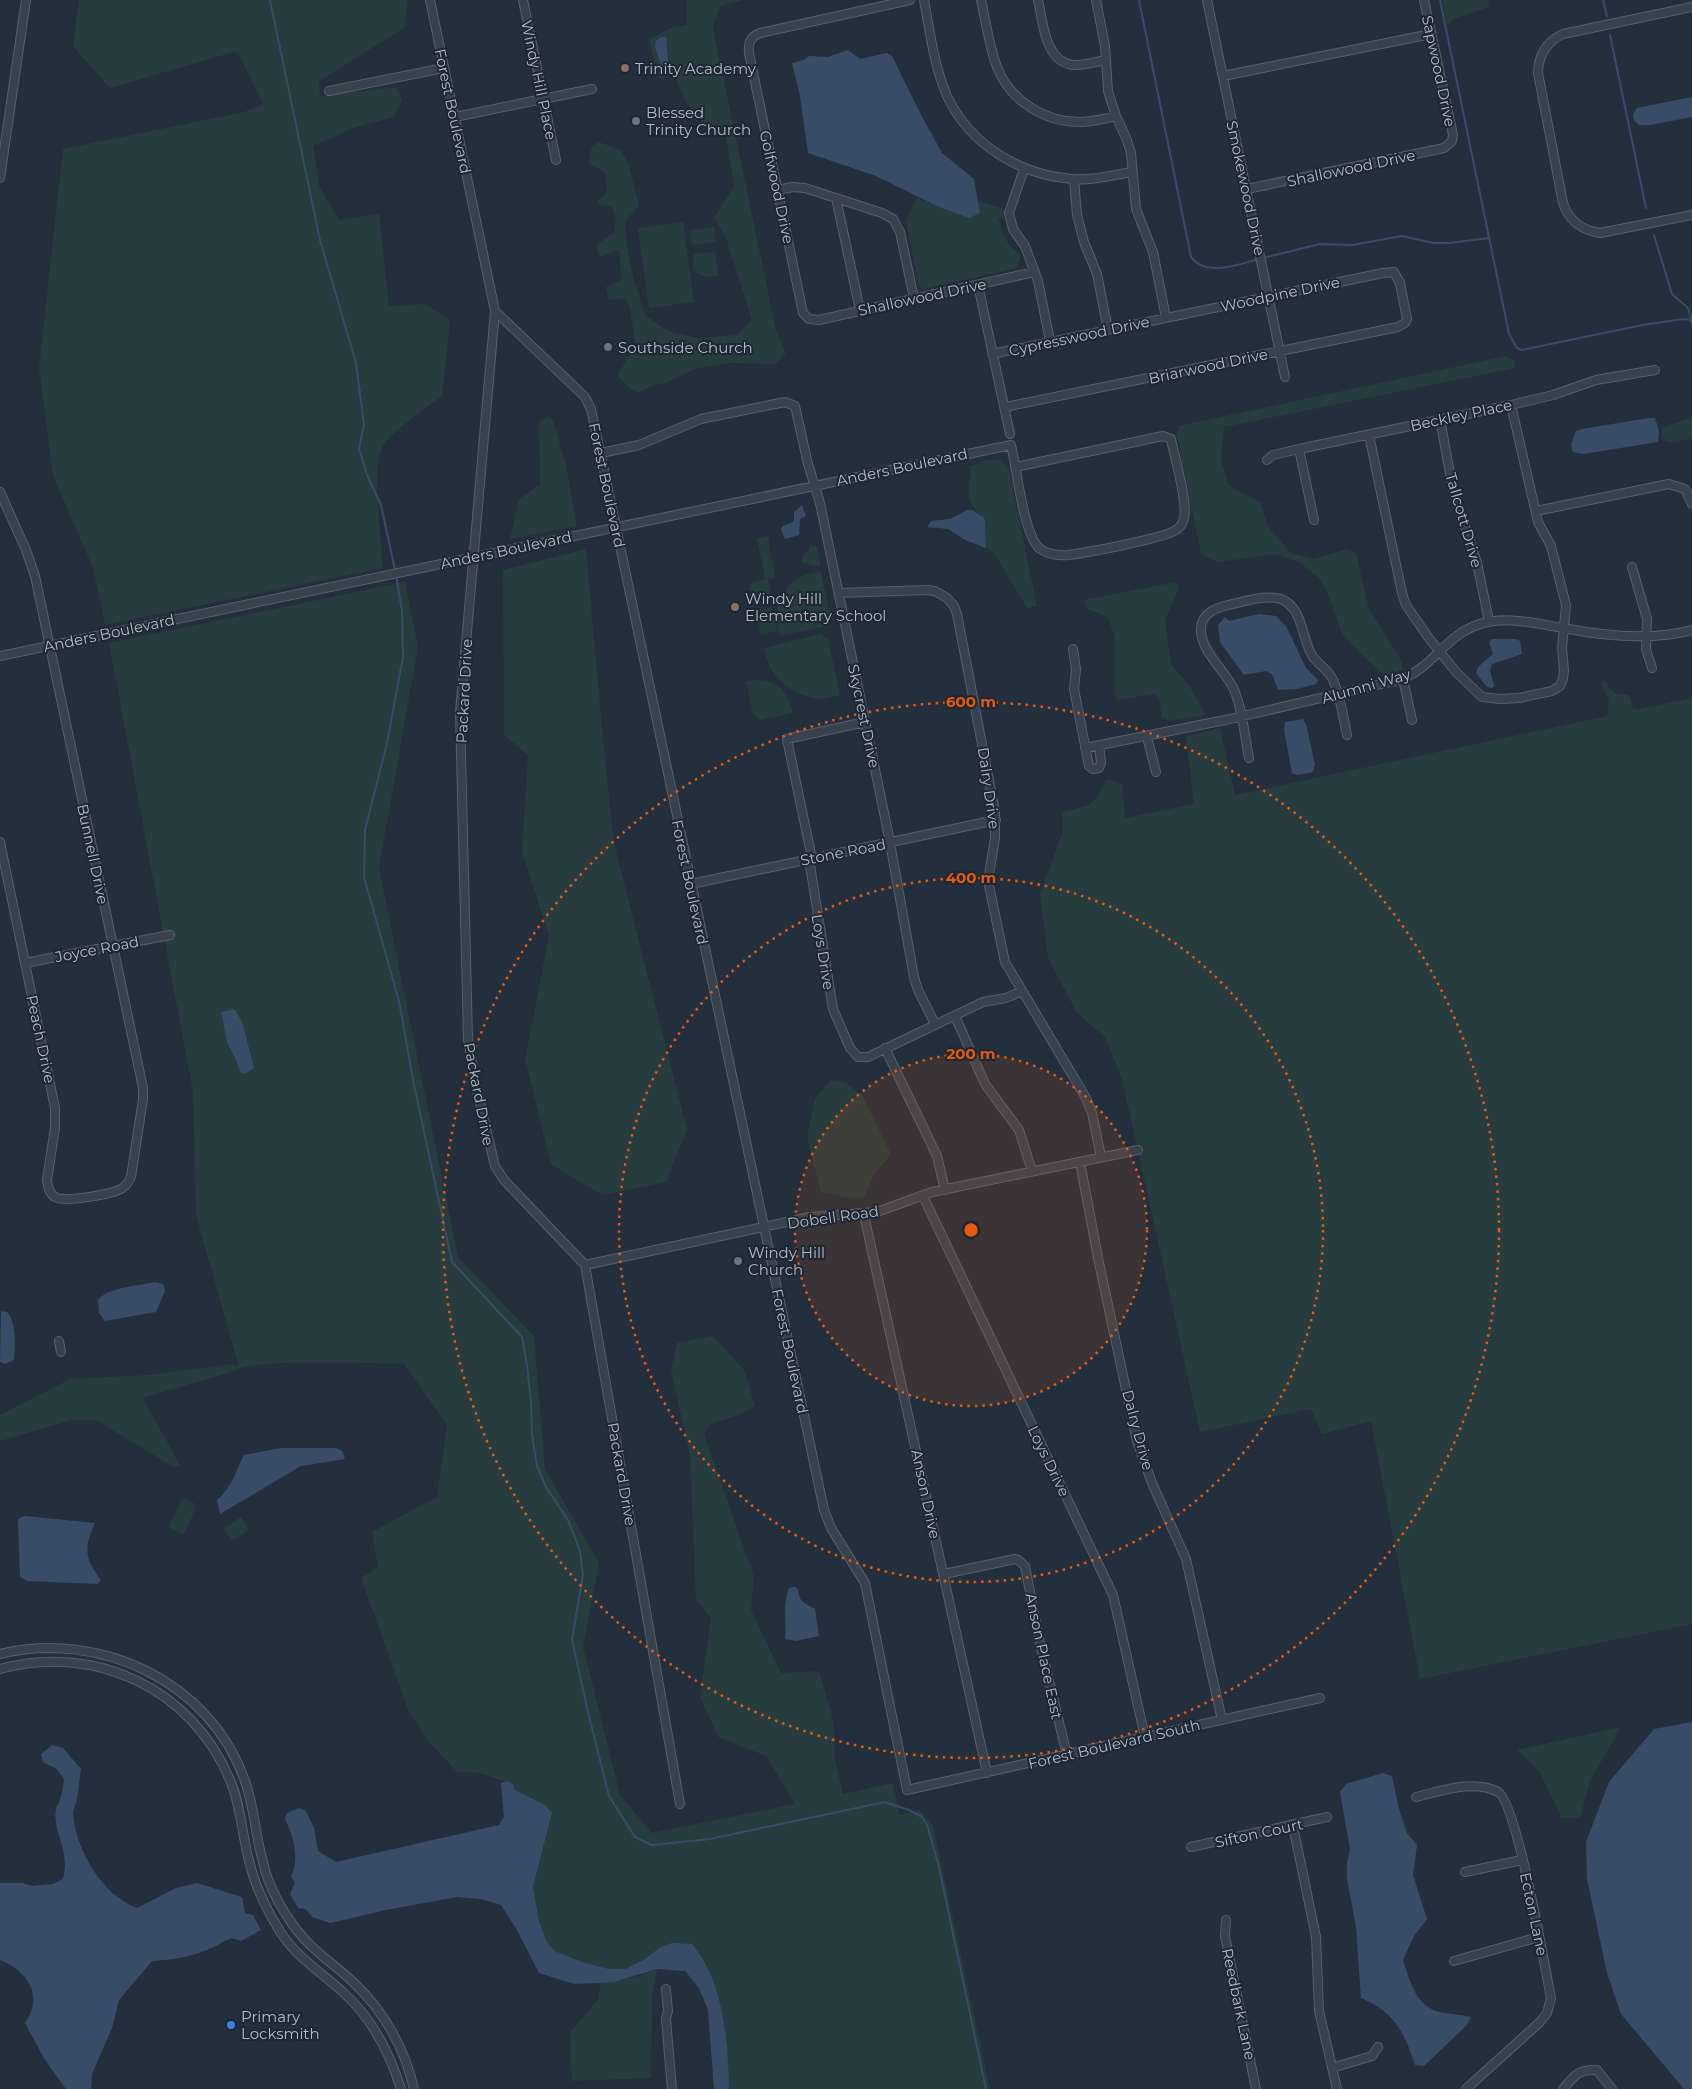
<svg xmlns="http://www.w3.org/2000/svg" width="1692" height="2089" font-family="Montserrat,sans-serif">
<rect width="100%" height="100%" fill="#242f3e"/>
<!-- green -->
<path fill="#263c3f" d="M79,0H408L404,28L319,81L320,96L397,87L402,100L394,117L353,128L313,146L319,186L339,220L379,214L389,306L425,304L450,320L442,396C430,405 388,434 383,446C371,472 381,538 383,568L105,625L93,568L53,475L39,368L63,149L244,112L263,104L237,51L110,88L73,46Z
M686,0H743L720,6L713,28L776,330L786,353L775,364L728,363L695,369L668,382L649,387L638,393L627,386L617,375L636,347L630,308L625,298L609,300L606,287L621,280L620,253L617,250L600,257L596,245L613,233L616,219L612,207L599,205L598,201C610,192 607,185 604,172L588,163L592,146L599,142L620,150L628,162L639,206L625,221L627,246L633,277L645,315L668,331L701,339L738,334L752,320L726,238L714,217L734,187L725,131L714,133L706,129L684,99L674,73L662,80L657,75L649,39L671,28L687,25Z
M1442,0H1488L1489,7L1456,18L1447,25Z
M917,197L939,207L980,213L978,201L1004,209L1003,217L998,219C1003,234 1006,246 1021,255L1017,268L924,289L919,286L906,221Z
M683,222L694,302L649,308L638,228Z
M714,227L716,242L692,245L690,230Z
M715,252L719,275C707,278 701,278 693,269L694,254Z
M1506,356L1514,360L1515,368L1224,427L1221,462L1229,486L1260,502L1269,528L1291,553L1314,559L1347,549L1356,553L1369,609L1401,660L1403,670L1385,676L1361,654L1342,634L1328,593L1319,578L1299,562L1275,554L1219,562L1201,554L1177,436L1179,426Z
M548,416L553,420L566,465L577,526L510,539L519,499L540,485L539,423Z
M1692,417V438L1674,443L1662,440V428Z
M988,460H1001L1009,470L1037,606L1027,608L994,553L986,548L985,519C963,502 969,491 971,466Z
M768,536L775,577L768,579L771,591L770,595L751,599L750,583L765,579L757,538Z
M810,545L817,547L821,564L818,567L803,563L801,560L804,553L808,552Z
M586,549L603,739L614,843L687,1130L666,1182L602,1195L551,1164L525,1059L549,936L522,852L528,755L504,735L503,570Z
M821,571L831,620L827,626L780,636C771,601 784,576 821,571Z
M405,582L418,647L379,868L458,1257L534,1336L545,1469L599,1563L583,1646L620,1795L652,1833L795,1804L766,1756L718,1737L700,1697L711,1618L696,1599L690,1454L671,1371L677,1343L713,1336L744,1370L755,1406L739,1415L710,1424L704,1434L754,1577L751,1610L781,1673L819,1671L834,1723L835,1761L843,1794L893,1783L899,1815L920,1810L933,1826L990,2089H729L724,2021L716,1993L659,1948L645,1959L625,1969H609L579,1961L555,1951L547,1942L539,1921L533,1887L552,1813L545,1805L515,1790L513,1784L480,1773L457,1772L430,1743L409,1712L361,1578L378,1567L372,1532L437,1497L447,1425L404,1364C374,1364 253,1358 234,1371L143,1398L180,1465L175,1468L96,1420H72L0,1441V1415L70,1379L148,1375L233,1364L239,1367L196,1215L193,1092L109,643Z
M1176,582L1179,587L1165,620L1171,664L1188,684L1206,715L1169,721L1162,718L1159,698L1154,694L1117,700L1115,692V636L1107,616L1087,609L1084,600Z
M772,607L777,631L761,635L756,611Z
M820,634L828,639L840,695C834,696 827,699 821,699C800,697 779,685 770,667C767,661 766,654 764,648Z
M756,680C780,681 787,691 793,713L760,720L753,715L746,681Z
M1604,680L1614,693L1629,695L1634,710L1692,698V1624L1420,1679L1371,1421L1322,1434L1311,1409L1200,1432L1122,1079L1105,1037L1077,1013L1048,958L1040,894L1063,831L1062,812C1089,806 1094,807 1106,780H1110L1122,784L1125,818L1194,804L1186,736L1220,728L1235,795L1607,716L1609,702L1601,684Z
M830,1080L845,1082L862,1095L891,1154L873,1176L865,1197L849,1198L821,1192L807,1137L815,1099Z
M185,1499L194,1503L196,1507L186,1531L182,1534L171,1529L169,1526L181,1501Z
M241,1517L249,1530L232,1541L224,1528Z
M1621,1727L1591,1779L1580,1817L1562,1818L1539,1771L1517,1750Z
M657,1969L652,1997L651,2078L572,2081L570,2054L571,2031L597,2001L601,1983L640,1976Z"/>
<!-- water -->
<path fill="#394c67" d="M661,37H666L669,71L666,74H663L655,46L656,41Z
M848,50L860,59L887,53L892,56L920,113L942,153L974,179L980,213L969,218L939,207L876,176L808,153L800,96L792,63L804,60L809,56L828,57Z
M1692,97V117L1650,125H1639L1634,120L1633,114L1637,108Z
M1649,418H1655L1659,431L1658,442L1583,454L1573,452L1571,445L1576,431L1582,429Z
M802,505L806,516L800,519L799,535L785,539L781,529L783,526L791,523L794,520V512Z
M967,510H973L985,519L986,548L965,540L948,529L927,527L931,521L950,519Z
M1259,614L1276,616L1286,626L1306,668L1318,680L1316,684L1297,689L1278,690L1272,674L1266,671L1244,675L1220,642L1218,625L1225,617L1229,621Z
M1492,639H1516L1520,641L1522,654L1492,664L1490,670L1494,686L1492,688L1487,687L1476,673L1478,667L1493,654L1489,642Z
M1303,719L1306,724L1315,765L1313,772L1297,775L1292,773L1284,730L1285,722Z
M234,1009L242,1021L254,1068L244,1074L240,1072L236,1060L227,1042L221,1012Z
M155,1282L163,1284L165,1291L156,1312L105,1321L99,1313L98,1300C108,1287 139,1286 155,1282Z
M1,1311L7,1312C17,1323 15,1346 14,1360L5,1364L0,1362Z
M281,1448H336L342,1451L345,1459L301,1466L220,1514L217,1500C232,1488 235,1472 244,1455Z
M25,1516L95,1523C84,1548 84,1558 101,1580L98,1584L27,1581L20,1577L18,1520L21,1517Z
M795,1587L798,1589C799,1603 805,1603 815,1609L819,1636L796,1641L785,1639C787,1621 782,1607 789,1588Z
M1692,1722V2089H1684L1621,2014L1607,1973L1587,1879L1586,1842L1609,1782L1654,1729Z
M52,1745L63,1748L81,1769C79,1779 79,1789 77,1799C76,1805 73,1809 73,1814C76,1850 102,1895 137,1908L176,1888L197,1883L242,1897L245,1913L253,1915L261,1930L241,1941L231,1938C202,1954 186,1959 152,1961L119,2000L112,2028L92,2074L91,2089H66L45,2060L25,2023C44,1996 28,1971 0,1960V1883H22L33,1886L53,1884L63,1879C71,1850 52,1833 56,1809C56,1806 58,1806 59,1802C62,1796 63,1787 64,1779L57,1769L43,1762L41,1754Z
M1383,1773L1392,1776L1399,1809L1407,1833L1417,1845L1413,1875L1427,1919L1414,1936L1403,1960C1410,1981 1415,2005 1439,2012C1449,2014 1460,2014 1471,2017L1467,2025L1424,2066L1415,2065C1404,2031 1394,2012 1361,1998L1356,1927L1347,1879V1863L1350,1849L1340,1792L1346,1784Z
M507,1781L513,1784L515,1790L545,1805L552,1813L533,1887L539,1921L547,1942L555,1951L579,1961L609,1969H625L645,1959L659,1948L672,1943L692,1944C724,1982 728,2041 729,2089H714L708,2010L699,1988L685,1971L657,1969L614,1982L574,1984L539,1973L517,1930L501,1905L481,1899L457,1897L386,1910L330,1923L312,1917L306,1909L298,1908L290,1894L295,1883L291,1876C300,1859 293,1835 285,1819L287,1813L299,1808L306,1811L314,1828L318,1851L336,1862L499,1825L504,1817L501,1783Z"/>
<g fill="none" stroke-linecap="round" stroke-linejoin="round">
<!-- stream -->
<path stroke="#394c67" stroke-width="2" d="M270,0L320,240L356,363L364,425L359,448L367,475L381,505L395,570
M1139,0L1191,257C1205,277 1238,265 1258,259
M1440,0L1509,334L1517,348L1522,350L1643,325L1683,319L1691,320L1692,323
M1603,0L1607,16
M1610,35L1646,208
M1654,235L1672,294L1688,308L1691,319
M1263,258L1320,244L1352,245L1402,236L1433,243H1449L1489,238
M396,575L402,611L403,657L387,743L365,830L364,877L399,1001L414,1085L452,1262L522,1337L527,1365L531,1403L532,1434L537,1466L546,1487L568,1520L580,1551L583,1575L572,1639L587,1708L609,1796L635,1837L652,1845L710,1839L885,1802L909,1810L922,1817L927,1825L938,1863L986,2089"/>
<!-- minor casing -->
<g stroke="#565f6c" stroke-width="10">
<path id="minor" d="M430,0L495,311L585,397L591,409L824,1510L831,1528L865,1583L907,1790L1320,1698
M523,0L556,160
M910,0L760,33C750,37 748,43 749,53L803,313L809,319L819,320L1034,272
M924,0C930,32 934,66 947,96C970,145 1020,175 1072,179C1091,181 1113,175 1132,172
M981,0C986,22 989,46 997,67C1010,101 1046,123 1082,122C1093,122 1104,119 1116,116
M1038,0C1043,21 1044,60 1072,65C1083,66 1095,62 1106,60
M1096,0L1105,46L1108,91L1116,116L1127,140L1131,153L1136,209L1153,252L1166,318
M1207,0L1285,377
M1692,7L1563,34C1547,41 1538,56 1538,73L1563,203C1569,221 1581,230 1600,233L1692,215
M1223,76L1431,34
M329,91L444,68
M455,117L592,89
M1024,169L1009,213L1013,229L1025,246L1038,281L1050,341
M0,178L26,0
M1074,179L1077,215L1084,242L1097,274L1108,330
M1247,189L1444,148L1452,141L1453,135L1424,0
M777,190L793,187L805,188L882,213L893,219L900,232L914,298
M836,198L860,310
M978,285L1010,434
M495,311L460,712L468,1039L476,1087L495,1166L504,1180L585,1265L680,1804
M992,354L1383,273L1394,272L1400,283L1407,319L1405,323L1398,327L1005,407
M1440,419L1453,490L1477,563L1489,621
M1369,435L1402,593L1406,605L1428,637L1456,672L1482,697L1500,699L1519,698L1552,691L1560,686L1563,679L1564,670L1562,648L1566,605L1551,546L1538,522L1511,405
M1299,449L1314,520
M601,453L639,445L701,419L785,402L795,406L808,464L820,503L889,837L914,977L918,990L935,1024
M1267,460L1273,455L1299,449L1511,405L1553,395L1596,380L1655,370
M0,492L26,550L35,576L143,1088V1099L131,1177C129,1182 126,1186 121,1189C111,1194 65,1203 55,1197C49,1193 48,1187 47,1180L55,1128V1108L0,842
M1536,511L1669,484L1685,489L1692,504
M1632,567L1647,619L1646,649L1652,668
M839,593L926,590L935,591L947,598L954,606L957,614L995,812V838L988,881L1005,962L1086,1098L1092,1113L1101,1157
M1073,649L1076,669L1074,689L1089,766L1093,769L1099,768L1101,763L1099,745
M0,656L1011,445C1017,469 1023,532 1039,548C1046,554 1059,556 1068,555C1085,553 1165,538 1176,530C1179,528 1182,525 1183,521C1190,508 1174,455 1171,439L1163,436L1015,467
M1403,679L1412,720
M865,722L787,739L810,849L811,855L809,859L833,1009L850,1048L858,1057H868L983,1002L1006,998L1022,991
M1147,737L1156,772
M1085,748L1230,719L1403,679C1437,664 1447,631 1487,622C1511,617 1539,624 1563,628C1604,636 1651,641 1692,630
M1249,758C1245,738 1241,699 1231,684C1221,667 1200,649 1201,628C1202,613 1216,608 1228,605C1243,602 1266,594 1281,599C1304,608 1301,639 1313,657C1319,665 1329,670 1333,680C1341,697 1343,717 1347,735
M691,884L996,820
M25,963L170,935
M955,1016L985,1084L1019,1130L1032,1171
M885,1048L937,1156L945,1190
M1080,1162L1098,1258L1137,1441L1152,1483L1186,1559L1222,1720
M923,1196L1113,1595L1145,1737
M864,1215L987,1773
M585,1265L810,1217L877,1212L932,1192L1138,1150
M59,1341L61,1352
M944,1574L1015,1559L1018,1560L1025,1566L1040,1644L1067,1755
M0,1654C100,1630 210,1681 245,1781C254,1806 255,1832 262,1858C266,1879 275,1898 287,1916C307,1948 328,1959 353,1982C384,2011 405,2049 414,2089
M0,1669C94,1643 192,1688 230,1780C242,1808 242,1839 251,1868C257,1891 268,1912 281,1933C298,1959 324,1974 346,1995C373,2020 390,2054 401,2089
M1416,1797C1442,1791 1474,1779 1498,1792C1517,1803 1545,1968 1551,1998L1547,2013L1540,2022L1466,2089
M1293,1826L1316,1937L1319,2011L1337,2089
M1191,1847L1327,1817
M1465,1872L1522,1860
M1226,1920L1225,1936L1256,2089
M1454,1961L1539,1937
M666,1989L668,2011L666,2019L672,2089
M1332,2068L1372,2056L1378,2047
M1563,2089C1575,2075 1578,2069 1597,2070L1612,2089"/>
</g>
<!-- minor -->
<use href="#minor" stroke="#38414e" stroke-width="8"/>
</g>
<!-- distance rings -->
<circle cx="971" cy="1230" r="176" fill="#e8590c" fill-opacity=".12"/>
<g fill="none" stroke="#e8590c" stroke-width="2.5" stroke-dasharray="2.5 5">
<circle cx="971" cy="1230" r="176"/>
<circle cx="971" cy="1230" r="352"/>
<circle cx="971" cy="1230" r="528"/>
</g>
<!-- markers -->
<g fill="#8d6e63" stroke="#1d2633" stroke-width="2">
<circle cx="625" cy="68" r="5"/>
<circle cx="735" cy="607" r="5"/>
</g>
<g fill="#6b7280" stroke="#1d2633" stroke-width="2">
<circle cx="636" cy="121" r="5"/>
<circle cx="608" cy="347" r="5"/>
<circle cx="738" cy="1261" r="5"/>
</g>
<circle fill="#3f7fe0" stroke="#1d2633" stroke-width="2" cx="231" cy="2025" r="5"/>
<g text-anchor="middle" dominant-baseline="central" stroke-width="4" stroke-linejoin="round" paint-order="stroke">
<!-- poi labels -->
<g font-size="15" fill="#b4bcc9" stroke="#1d2633" text-anchor="start">
<text x="635" y="68">Trinity Academy</text>
<text x="646" y="112">Blessed<tspan x="646" dy="17">Trinity Church</tspan></text>
<text x="618" y="347">Southside Church</text>
<text x="745" y="598">Windy Hill<tspan x="745" dy="17">Elementary School</tspan></text>
<text x="748" y="1252">Windy Hill<tspan x="748" dy="17">Church</tspan></text>
<text x="241" y="2016">Primary<tspan x="241" dy="17">Locksmith</tspan></text>
</g>
<!-- street labels -->
<g font-size="15" fill="#b4bcc9" stroke="#1d2633">
<text transform="translate(1439 71) rotate(78)">Sapwood Drive</text>
<text transform="translate(539 80) rotate(78)">Windy Hill Place</text>
<text transform="translate(453 111) rotate(78)">Forest Boulevard</text>
<text transform="translate(1351 168) rotate(-12)">Shallowood Drive</text>
<text transform="translate(777 187) rotate(78)">Golfwood Drive</text>
<text transform="translate(1246 188) rotate(78)">Smokewood Drive</text>
<text transform="translate(1280 294) rotate(-12)">Woodpine Drive</text>
<text transform="translate(922 297) rotate(-12)">Shallowood Drive</text>
<text transform="translate(1079 336) rotate(-12)">Cypresswood Drive</text>
<text transform="translate(1208 366) rotate(-12)">Briarwood Drive</text>
<text transform="translate(1461 415) rotate(-12)">Beckley Place</text>
<text transform="translate(902 467) rotate(-12)">Anders Boulevard</text>
<text transform="translate(607 485) rotate(78)">Forest Boulevard</text>
<text transform="translate(1464 520) rotate(74)">Tallcott Drive</text>
<text transform="translate(506 550) rotate(-12)">Anders Boulevard</text>
<text transform="translate(109 633) rotate(-12)">Anders Boulevard</text>
<text transform="translate(1366 686) rotate(-16)">Alumni Way</text>
<text transform="translate(464 691) rotate(-87)">Packard Drive</text>
<text transform="translate(864 716) rotate(78)">Skycrest Drive</text>
<text transform="translate(989 788) rotate(82)">Dalry Drive</text>
<text transform="translate(843 852) rotate(-11)">Stone Road</text>
<text transform="translate(93 854) rotate(78)">Bunnell Drive</text>
<text transform="translate(690 882) rotate(78)">Forest Boulevard</text>
<text transform="translate(97 949) rotate(-11)">Joyce Road</text>
<text transform="translate(823 952) rotate(81)">Loys Drive</text>
<text transform="translate(41 1039) rotate(78)">Peach Drive</text>
<text transform="translate(479 1094) rotate(79)">Packard Drive</text>
<text transform="translate(833 1217) rotate(-8)">Dobell Road</text>
<text transform="translate(790 1351) rotate(78)">Forest Boulevard</text>
<text transform="translate(1138 1430) rotate(75)">Dalry Drive</text>
<text transform="translate(1049 1461) rotate(64)">Loys Drive</text>
<text transform="translate(622 1474) rotate(80)">Packard Drive</text>
<text transform="translate(926 1494) rotate(78)">Anson Drive</text>
<text transform="translate(1044 1656) rotate(78)">Anson Place East</text>
<text transform="translate(1114 1744) rotate(-13)">Forest Boulevard South</text>
<text transform="translate(1259 1833) rotate(-12)">Sifton Court</text>
<text transform="translate(1534 1914) rotate(78)">Ecton Lane</text>
<text transform="translate(1239 2004) rotate(78)">Reedbark Lane</text>
</g>
</g>
<circle cx="971" cy="1230" r="8" fill="#e8590c" stroke="#1d2633" stroke-width="2.5"/>
<g font-size="15" text-anchor="middle" font-weight="bold" fill="#e8590c" stroke="#1d2633" stroke-width="4" stroke-linejoin="round" paint-order="stroke">
<text x="971" y="707">600 m</text>
<text x="971" y="883">400 m</text>
<text x="971" y="1059">200 m</text>
</g>
</svg>
